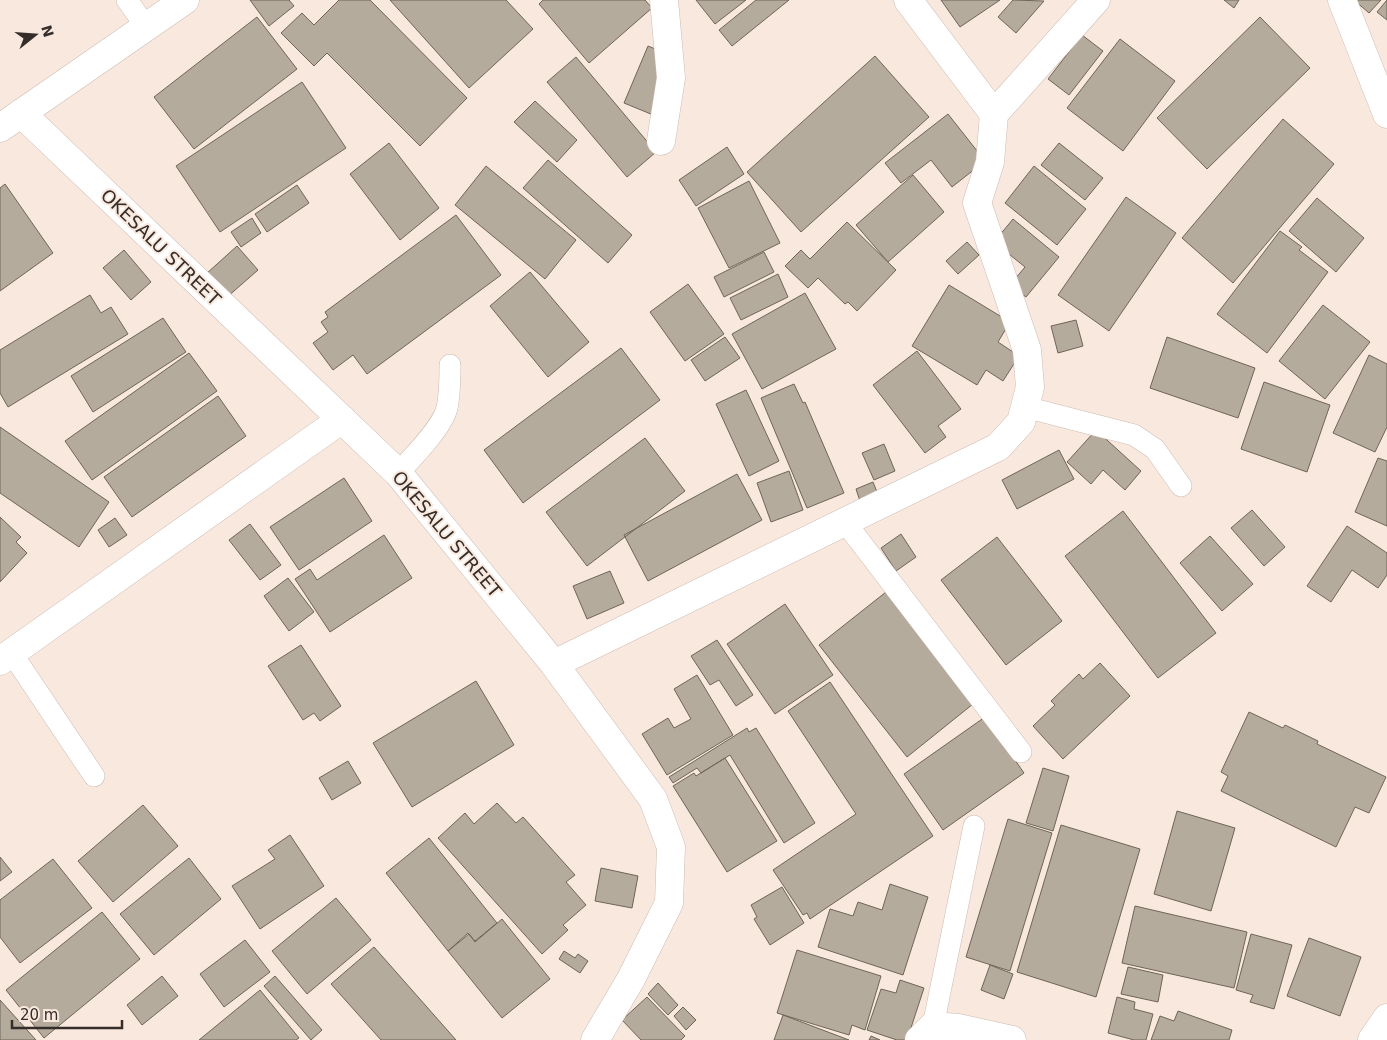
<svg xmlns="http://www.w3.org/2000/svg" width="1387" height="1040" font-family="'DejaVu Sans',sans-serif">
<rect width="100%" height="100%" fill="#f9e8dd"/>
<!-- building -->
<path fill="#b4ab9c" stroke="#6e6558" d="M250,0H289L294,6L269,26Z
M339,0H370L467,98L420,146L327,53L314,66L281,33L302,13L314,25Z
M390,0H506L533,29L469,88Z
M543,0H645L652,8L589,63L539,4Z
M696,0H746L715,24Z
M756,0H789L732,46L719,30Z
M941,0H1000L960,27Z
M1013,0L1044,1L1016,33L998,17Z
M1224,0H1239L1234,8Z
M1354,0H1381L1369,13Z
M1387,0V20L1377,12Z
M257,17L297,69L194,149L154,97Z
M1260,17L1310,68L1207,169L1157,118Z
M1082,35L1103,51L1069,95L1048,79Z
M1120,39L1175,81L1123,151L1067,108Z
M648,46L682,60L663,119L624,103Z
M875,56L929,117L801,232L747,172Z
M576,57L656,152L627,177L547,82Z
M302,82L346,148L220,232L176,166Z
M535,101L577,140L557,162L514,122Z
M948,114L985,161L952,187L931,160L901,183L885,163Z
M1283,119L1334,164L1233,283L1182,238Z
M389,143L439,208L400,240L350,174Z
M1059,143L1103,178L1085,200L1041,165Z
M727,147L744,174L696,206L679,180Z
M548,160L632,235L608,263L523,188Z
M486,166L576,240L545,279L455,205Z
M1034,166L1086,209L1057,245L1005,203Z
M913,175L944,212L888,262L856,225Z
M749,181L780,243L729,268L698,208Z
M5,184L53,253L0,291V188Z
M297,185L309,203L267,232L255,214Z
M1126,197L1176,233L1109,331L1058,295Z
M1317,198L1364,238L1336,272L1289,231Z
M456,215L501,275L367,374L353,355L333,370L313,343L328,332L321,322L328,317L325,312Z
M252,218L261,233L241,247L231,232Z
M1013,219L1059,257L1026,297L1010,285L1025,267L994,242Z
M847,222L896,270L857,311L848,302L845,304L818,278L808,288L785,266L801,250L810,259Z
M1280,231L1302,247L1299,250L1328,272L1267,353L1217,314Z
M967,242L979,255L958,274L946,261Z
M237,246L258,270L226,298L206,274Z
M124,250L151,282L131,300L103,268Z
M764,252L774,272L724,297L714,277Z
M530,272L589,342L548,377L490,306Z
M778,274L788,297L741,320L730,298Z
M688,284L724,334L685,361L650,312Z
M949,285L1010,322L998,342L1019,356L1003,381L986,370L977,385L912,346Z
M805,293L836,349L762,389L732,334Z
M90,295L101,313L111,307L128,334L8,407L0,393V350Z
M1323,305L1370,342L1325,399L1279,361Z
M163,318L186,352L93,412L71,376Z
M1076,320L1083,346L1058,353L1051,326Z
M725,337L740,358L705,381L691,360Z
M1167,337L1255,368L1238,418L1150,388Z
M621,348L660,400L523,503L484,450Z
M917,351L961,409L938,426L946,437L925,453L873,385Z
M189,353L217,391L92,480L65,441Z
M1369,355L1387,364V427L1375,452L1333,433Z
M1264,382L1330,405L1307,472L1241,449Z
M794,384L803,403L805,402L844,493L807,508L761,398Z
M746,390L779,461L749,476L716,404Z
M218,396L246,436L132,517L104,477Z
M0,427L109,502L79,547L0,493Z
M1096,430L1141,471L1125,490L1103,470L1091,484L1067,462Z
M645,438L685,491L587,566L546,512Z
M884,444L895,471L874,480L862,453Z
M1059,450L1074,479L1017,509L1002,480Z
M1378,458L1387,461V526L1355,512Z
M789,471L803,510L771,522L757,483Z
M737,474L762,520L648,581L624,535Z
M344,478L372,521L299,570L270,527Z
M873,482L879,497L861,504L856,489Z
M1252,510L1285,547L1264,566L1231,528Z
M1123,511L1216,633L1158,678L1065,556Z
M0,517L21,537L16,542L27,553L0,582Z
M115,518L127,535L109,547L98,530Z
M250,524L281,565L260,580L229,540Z
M1347,526L1387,553V575L1378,588L1352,570L1331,602L1307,586Z
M901,534L916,557L896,571L881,548Z
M384,535L412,578L330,632L295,579L310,569L317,580Z
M1210,536L1253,584L1222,611L1180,563Z
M997,537L1062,621L1006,665L941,580Z
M610,571L624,603L587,619L573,586Z
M288,578L314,612L289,631L264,596Z
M886,592L973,704L907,757L819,645Z
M785,604L833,675L775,714L727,644Z
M717,640L753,695L736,706L719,680L710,685L691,656Z
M301,645L341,706L320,721L314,713L303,720L268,666Z
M1100,663L1130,696L1063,759L1033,726L1055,705L1051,701L1079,674L1083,679Z
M697,675L733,735L667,775L642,734L668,718L674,728L691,719L674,689Z
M476,681L514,745L412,807L373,743Z
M830,682L933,836L810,919L807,913L803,915L773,870L856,814L788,711Z
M1249,712L1283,728L1285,725L1318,741L1317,744L1386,777L1369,813L1355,807L1336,847L1221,791L1228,776L1221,772Z
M985,717L1024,773L943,830L904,774Z
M747,728L749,732L756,728L815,823L784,843L730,755L701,773L697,768L673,783L669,777Z
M725,758L777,841L727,872L673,786L694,773L696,776Z
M348,761L361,783L332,800L319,778Z
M1043,768L1069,776L1053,831L1026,823Z
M497,803L516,823L523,817L575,875L566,882L586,905L563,925L568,930L542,954L438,838L465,813L474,824Z
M143,805L178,846L113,902L78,861Z
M1177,811L1235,828L1211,911L1154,894Z
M1008,819L1052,833L1010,971L966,957Z
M1061,825L1140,849L1096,997L1017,972Z
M290,835L324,886L260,929L232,886L275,859L268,850Z
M429,838L497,923L475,941L468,933L448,951L386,873Z
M0,857L12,872L0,881Z
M189,858L221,899L154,955L120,914Z
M53,859L92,908L20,963L0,937V900Z
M601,868L638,876L632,908L595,901Z
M890,884L928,897L903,975L818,947L830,909L853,916L858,902L882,910Z
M782,887L804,923L770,945L754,919L757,917L751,905Z
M336,898L371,940L307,994L272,951Z
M1135,906L1247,932L1234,988L1122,963Z
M102,912L140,959L44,1038L6,990Z
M502,919L550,979L502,1018L448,951L469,934L475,942Z
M1251,934L1292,945L1274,1009L1250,1002L1253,995L1236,990Z
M1309,938L1361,957L1340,1016L1287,996Z
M245,940L270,972L224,1007L200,974Z
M374,947L456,1040H381L331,984Z
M797,950L881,976L865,1030L852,1025L849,1035L777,1013Z
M564,951L575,958L578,954L588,961L580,973L559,959Z
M990,965L1013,974L1004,999L981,990Z
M1128,967L1163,975L1158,1002L1121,994Z
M162,976L178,996L142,1025L127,1005Z
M275,976L322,1030L311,1040L264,986Z
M900,980L924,988L907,1040H897L867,1030L881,989L896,993Z
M658,983L678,1005L668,1015L648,994Z
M260,990L299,1038L296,1040H199Z
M647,997L685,1036L681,1040H641L622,1020Z
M1117,997L1135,1002L1134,1009L1153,1014L1146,1040H1134L1108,1033Z
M0,1000L36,1040H0Z
M683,1007L696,1020L686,1030L674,1016Z
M1178,1011L1232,1030L1229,1040H1151L1160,1016L1174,1021Z
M783,1015L849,1040H774Z
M871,1036L880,1040H869Z"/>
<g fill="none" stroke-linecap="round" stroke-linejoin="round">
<!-- lane casing -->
<g stroke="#cdbcb2" stroke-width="22">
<path id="lane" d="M127,0L146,27
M1025,407L1134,435L1155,449L1181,486
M398,473C412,458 442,428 447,408C450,394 450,379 450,365
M845,522L1021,752
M11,652L94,776
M933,1026L974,826"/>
</g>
<!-- street casing -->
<g stroke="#cdbcb2" stroke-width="29">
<path id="street" d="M1342,0L1387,114
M21,113L398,473L554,664L653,799L671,847L669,903L631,979L595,1040
M994,114L1096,0
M0,128L185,0
M661,141L671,78L664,0
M0,661L342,419
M554,664L998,447L1021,422L1030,387L1027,350L977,203L990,162L994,114L908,0
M919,1040L933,1026L958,1028L1012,1040
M1372,1040L1387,1018"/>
</g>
<!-- lane -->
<use href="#lane" stroke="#fff" stroke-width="21"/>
<!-- street -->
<use href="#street" stroke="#fff" stroke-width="28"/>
</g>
<g text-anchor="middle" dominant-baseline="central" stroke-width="4" stroke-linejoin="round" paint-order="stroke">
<!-- street labels -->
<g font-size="18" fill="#342d29" stroke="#f9e8dd">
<text transform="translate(161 247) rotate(44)">OKESALU STREET</text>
<text transform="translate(447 534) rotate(50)">OKESALU STREET</text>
</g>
</g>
<!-- north arrow -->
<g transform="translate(35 35) rotate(73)" stroke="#f9e8dd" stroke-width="4" paint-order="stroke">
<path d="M0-4L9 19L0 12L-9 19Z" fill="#342d29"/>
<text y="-8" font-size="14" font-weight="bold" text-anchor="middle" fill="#342d29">N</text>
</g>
<!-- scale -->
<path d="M12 1020v8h110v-8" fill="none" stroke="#342d29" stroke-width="2.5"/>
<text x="20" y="1020" font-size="15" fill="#342d29" stroke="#f9e8dd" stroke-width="4" paint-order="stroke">20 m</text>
</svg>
